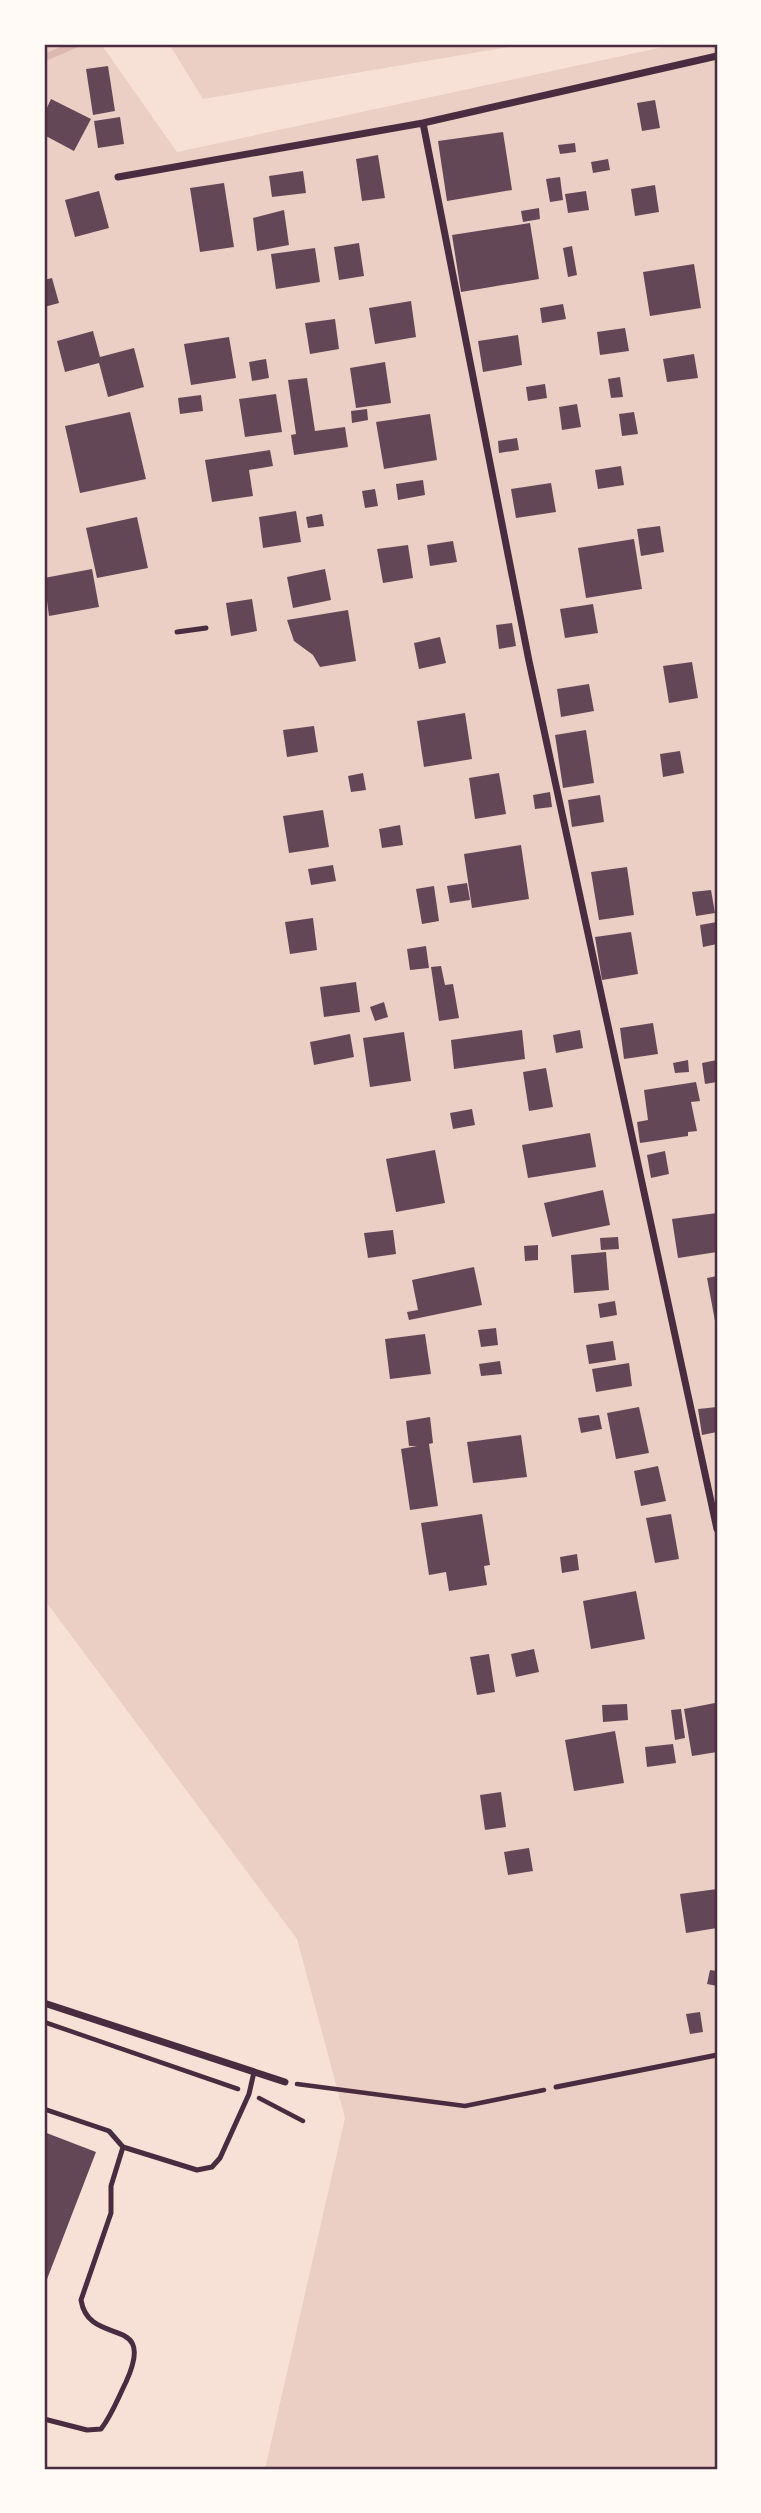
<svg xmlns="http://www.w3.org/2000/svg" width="761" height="2513" font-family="'Exo 2',sans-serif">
<rect width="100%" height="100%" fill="#f7e1d7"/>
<!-- green -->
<path fill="#ebcfc5" d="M44,44H101L177,152L677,44H717V2469H265L345,2118L297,1939L44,1599Z
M169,44H526L203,99Z"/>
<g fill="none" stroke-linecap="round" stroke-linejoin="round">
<!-- stream -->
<path stroke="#dcb8b0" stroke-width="7" d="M44,58L76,44"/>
</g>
<!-- building -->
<path fill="#644757" d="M108,66L115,111L93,115L86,69Z
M51,99L91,119L74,151L44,135V114Z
M655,100L660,128L642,131L637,103Z
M120,117L124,144L98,148L94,121Z
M503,132L512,190L447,201L438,141Z
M575,143L576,152L560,154L558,145Z
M378,155L385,198L362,201L356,159Z
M608,159L610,170L593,173L591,162Z
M303,171L306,193L272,197L269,176Z
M560,177L563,200L550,202L546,179Z
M224,183L234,247L200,252L190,188Z
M655,185L659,212L635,216L631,189Z
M99,191L109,228L75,237L65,200Z
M586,191L589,210L568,213L565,194Z
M539,208L540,219L523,222L521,211Z
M284,210L289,245L257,251L253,218Z
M530,223L539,279L461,292L452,235Z
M359,243L364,276L339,280L334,247Z
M572,246L577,275L568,277L563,248Z
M315,248L320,282L276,289L271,254Z
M694,264L701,308L650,316L643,272Z
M52,278L59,303L44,307V280Z
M411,301L416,337L375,344L369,308Z
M563,304L566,319L542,323L540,308Z
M335,319L339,349L310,354L305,323Z
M625,328L629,351L600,355L597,332Z
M93,331L100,357L134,348L144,387L108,397L99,363L65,372L57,341Z
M518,335L522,365L483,372L478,341Z
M229,337L236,378L191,385L184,344Z
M694,354L698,378L667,382L663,359Z
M266,359L269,378L252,381L249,362Z
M385,362L391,403L356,408L350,368Z
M620,377L623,397L611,398L608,379Z
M307,378L315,431L345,427L348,447L294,455L291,435L296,434L288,380Z
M545,384L547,398L528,401L526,387Z
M276,394L282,432L245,437L239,399Z
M201,395L203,411L180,414L178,398Z
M577,404L581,427L562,430L559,407Z
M367,409L368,420L352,423L351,411Z
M130,412L146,479L80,493L65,426Z
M634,412L638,434L622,436L619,414Z
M430,414L437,460L384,469L376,422Z
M517,438L519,450L499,453L498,441Z
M270,450L273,466L249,470L253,496L212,502L205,460Z
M621,466L624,485L598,489L595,470Z
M423,480L425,495L398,500L396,484Z
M551,483L556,512L516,518L511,489Z
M375,489L378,506L365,508L362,491Z
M296,511L301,542L263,548L259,517Z
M322,514L324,526L308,528L306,517Z
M137,517L148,568L97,578L86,528Z
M660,526L664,552L641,556L637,529Z
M634,539L642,589L586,598L578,548Z
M453,541L457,562L430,566L427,545Z
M408,545L413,578L383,583L377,549Z
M92,569L99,607L49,616L44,578Z
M325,569L331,600L293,608L287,577Z
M252,599L257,631L231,636L226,603Z
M593,604L598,633L565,638L560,609Z
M348,610L356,661L320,667L313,655L294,641L287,620Z
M512,623L516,646L499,649L496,625Z
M440,637L446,663L419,669L414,643Z
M692,662L698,698L669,703L663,666Z
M589,684L594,711L561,717L557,689Z
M465,713L472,759L424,767L417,721Z
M314,726L318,752L287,757L283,730Z
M586,730L594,783L563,788L555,735Z
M680,751L684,773L663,777L660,754Z
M363,773L366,790L351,792L348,776Z
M499,773L506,814L475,819L469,778Z
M550,792L552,807L535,809L533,795Z
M600,795L604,822L572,827L568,800Z
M323,810L329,847L289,853L283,816Z
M400,825L403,845L382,848L379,829Z
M521,845L529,899L472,908L464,854Z
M333,865L336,881L311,885L308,869Z
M627,867L634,915L599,920L591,872Z
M467,883L470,900L450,903L447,886Z
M434,886L439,921L422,924L416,889Z
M711,890L715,913L696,916L692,892Z
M313,918L317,950L290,954L285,922Z
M717,922V944L703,947L700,925Z
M631,932L638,974L602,980L595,937Z
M426,946L429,968L410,970L407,949Z
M441,966L445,985L453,984L459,1018L439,1021L431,967Z
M356,982L360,1012L324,1017L320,987Z
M384,1002L388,1017L375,1021L370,1007Z
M653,1023L658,1054L624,1059L620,1028Z
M522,1030L525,1059L454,1069L451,1040Z
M580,1030L583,1048L556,1053L553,1035Z
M404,1032L411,1081L370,1087L363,1038Z
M350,1034L354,1057L314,1065L310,1042Z
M688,1060L689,1072L675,1073L673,1063Z
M717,1060V1082L705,1084L702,1063Z
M546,1068L553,1107L529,1111L523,1072Z
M696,1082L700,1101L691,1102L697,1131L688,1132V1136L640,1143L637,1122L648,1120L644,1090Z
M472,1109L475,1125L453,1129L450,1113Z
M590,1133L596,1167L528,1178L522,1145Z
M435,1150L445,1203L396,1212L386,1159Z
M665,1151L669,1174L651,1178L647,1155Z
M603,1190L610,1225L552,1237L544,1203Z
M717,1213V1252L678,1258L672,1219Z
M393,1230L396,1254L368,1258L364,1233Z
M618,1237L619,1249L601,1250L600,1238Z
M538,1245V1260L525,1261L524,1246Z
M606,1252L609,1290L574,1293L571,1255Z
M474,1267L482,1305L409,1320L407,1312L418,1310L412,1280Z
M717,1276V1321H715L707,1278Z
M615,1301L617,1315L600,1318L598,1304Z
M496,1328L498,1345L481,1347L478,1330Z
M425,1334L431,1374L390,1379L385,1339Z
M613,1341L616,1360L589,1364L586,1345Z
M500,1361L502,1374L481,1376L479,1364Z
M629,1363L632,1386L596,1392L592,1369Z
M639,1407L649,1453L616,1459L607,1413Z
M717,1407V1432L702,1435L698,1409Z
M599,1415L602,1429L581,1433L578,1418Z
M430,1417L433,1443L429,1444L438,1506L410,1510L401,1449L417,1446H409L406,1421Z
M521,1435L527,1477L473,1483L467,1442Z
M658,1466L666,1501L641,1506L634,1471Z
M482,1514L490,1565L484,1566L487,1585L449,1591L446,1572L429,1575L421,1523Z
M671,1514L679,1559L655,1563L646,1518Z
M577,1554L579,1570L562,1573L560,1557Z
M636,1591L645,1639L591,1649L583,1601Z
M534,1649L539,1672L516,1677L511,1654Z
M489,1654L495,1692L477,1695L470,1657Z
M715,1703L717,1718V1752L692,1756L684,1709Z
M627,1704L628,1720L603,1722L602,1705Z
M681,1709L685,1738L675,1740L671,1710Z
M615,1731L624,1783L574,1791L565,1740Z
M673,1744L676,1763L647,1767L645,1747Z
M501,1792L506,1827L485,1830L480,1795Z
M529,1848L533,1871L508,1875L504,1852Z
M717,1889V1928L686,1933L680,1894Z
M710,1970L717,1971V1986L707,1984Z
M700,2012L703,2032L690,2034L686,2014Z
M44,2132L96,2152L44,2287Z"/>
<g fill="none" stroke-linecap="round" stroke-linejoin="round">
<!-- path -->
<path stroke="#4a2c40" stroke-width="4.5" d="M44,2022L238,2089
M297,2084L465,2106L544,2090
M259,2098L303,2121"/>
<!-- service -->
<path stroke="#4a2c40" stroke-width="5" d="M177,632L206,628
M556,2087L717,2055
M44,2109L109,2131L123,2147L197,2170L212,2167L220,2158L249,2094L254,2072
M44,2419L87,2430L101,2429C112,2415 118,2398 126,2382C158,2312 89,2349 81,2300L111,2213V2186L123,2147"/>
<!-- minor -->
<path stroke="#4a2c40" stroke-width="7" d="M423,123L529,661L717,1529
M118,177L423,123L717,56
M44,2003L285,2082"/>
</g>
<!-- border -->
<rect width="761" height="2513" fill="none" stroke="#fffaf5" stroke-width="91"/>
<rect x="46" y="46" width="670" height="2422" fill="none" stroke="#4a2c40" stroke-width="2.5"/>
</svg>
